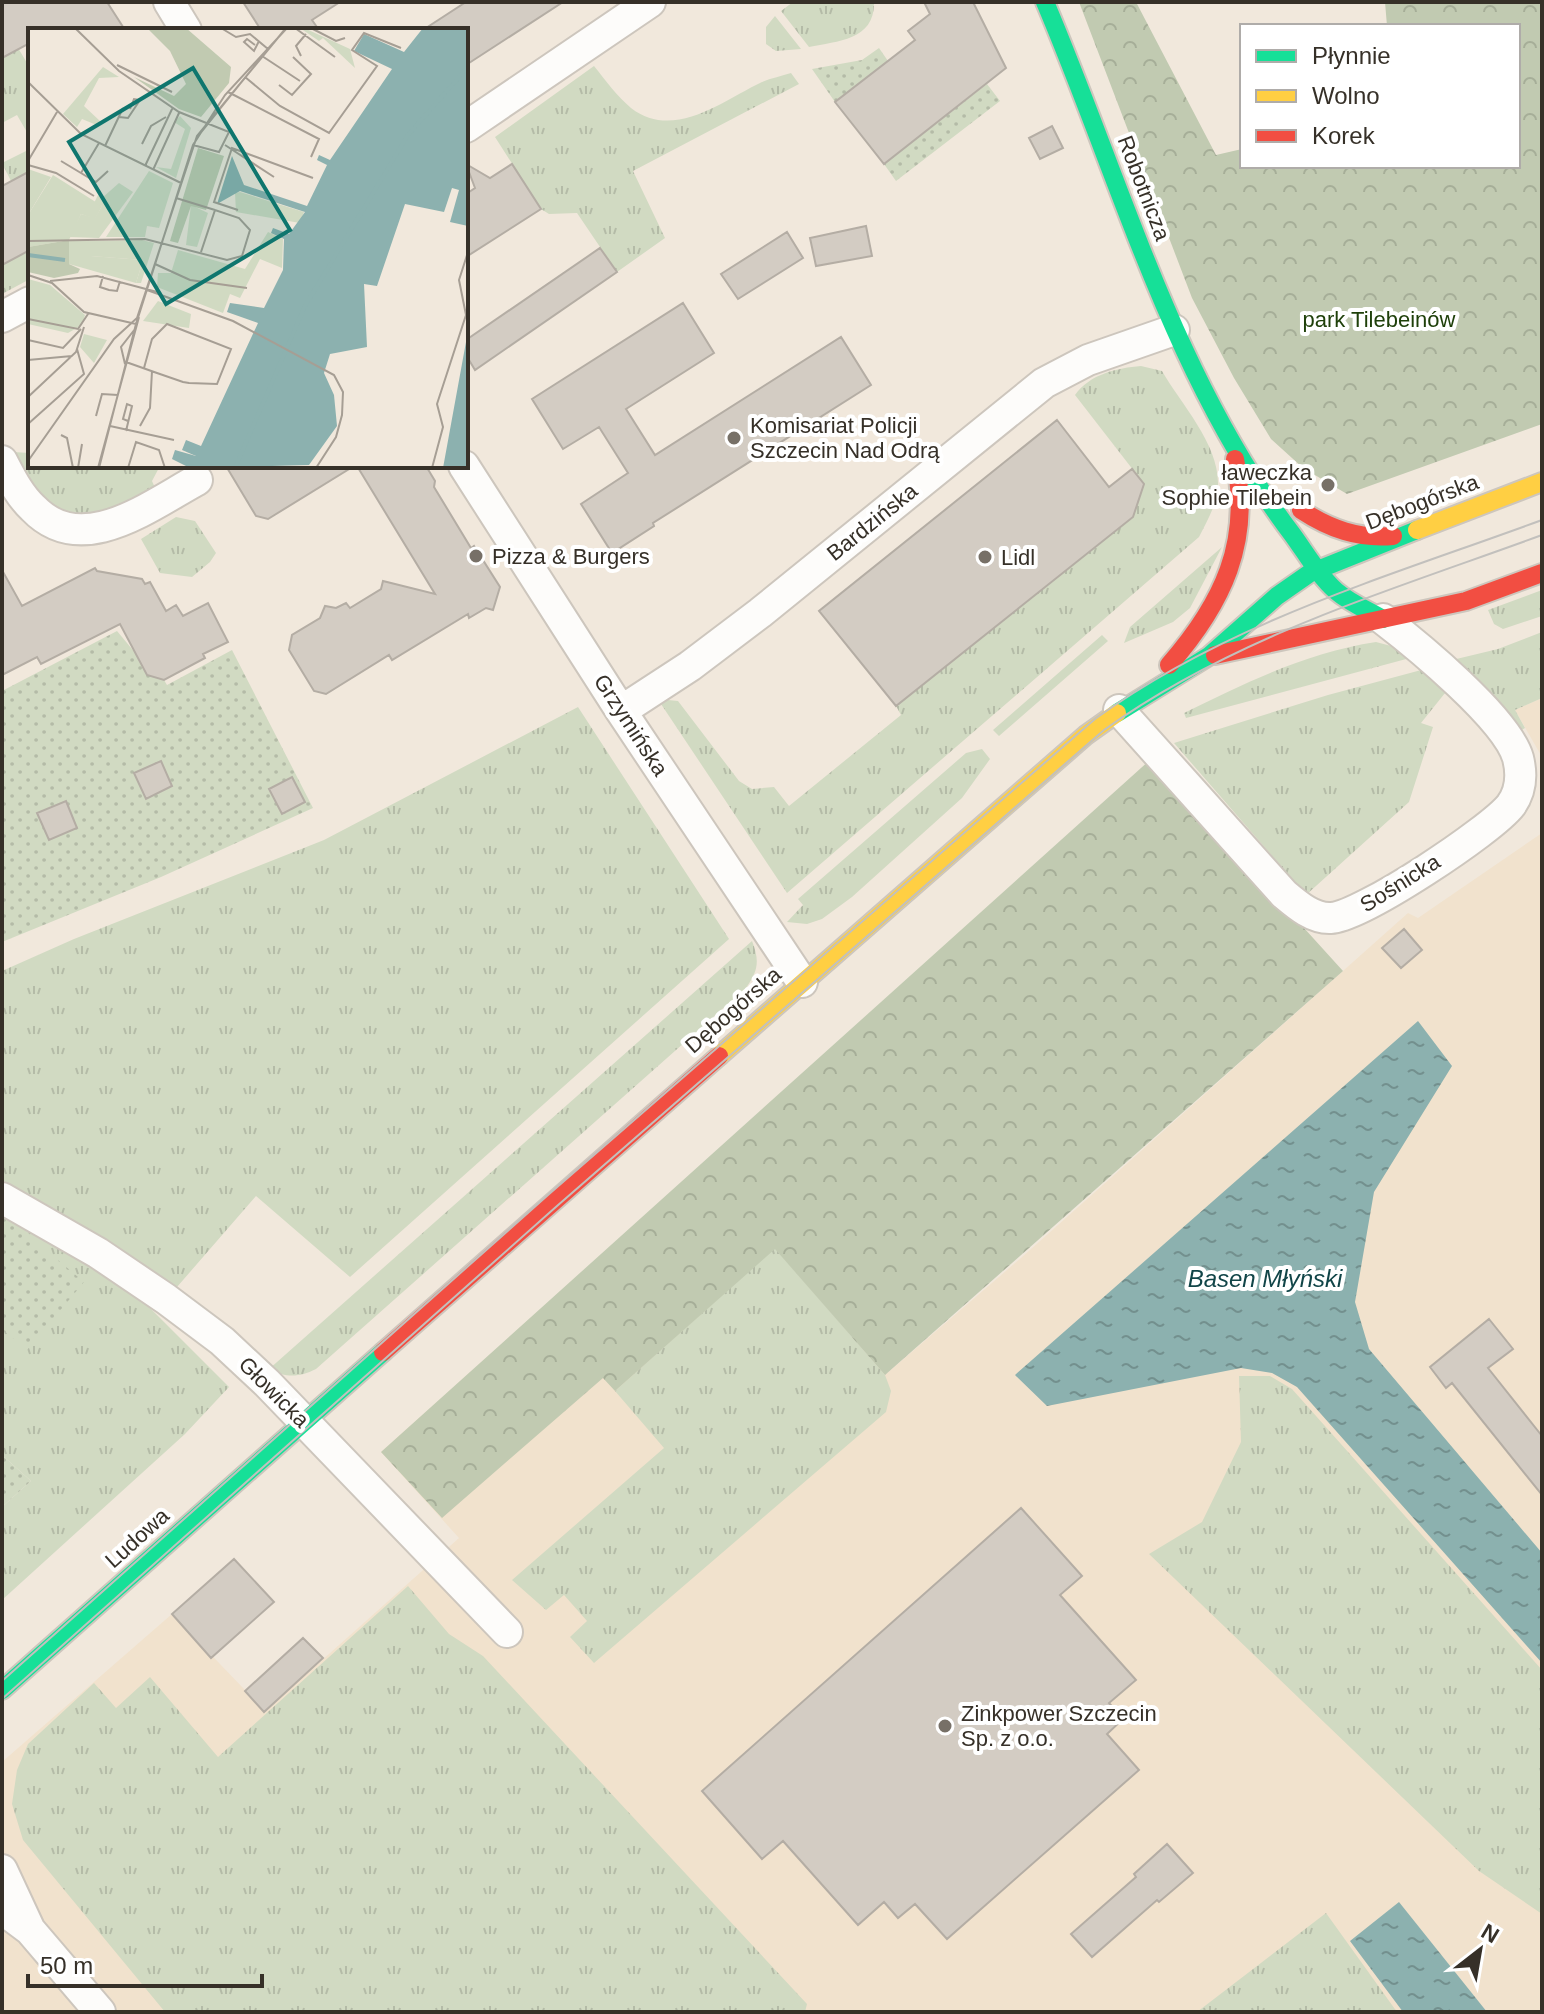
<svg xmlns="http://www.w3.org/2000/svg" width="1544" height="2014" font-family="Arial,sans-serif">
<defs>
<pattern id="grass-tufts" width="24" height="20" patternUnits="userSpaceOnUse" patternTransform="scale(2)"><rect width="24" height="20" fill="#d1dac2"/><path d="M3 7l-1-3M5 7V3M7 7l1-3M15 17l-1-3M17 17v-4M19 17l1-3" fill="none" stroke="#b4bba7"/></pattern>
<pattern id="forest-crowns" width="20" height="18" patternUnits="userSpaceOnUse" patternTransform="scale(2)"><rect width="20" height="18" fill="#c1cab1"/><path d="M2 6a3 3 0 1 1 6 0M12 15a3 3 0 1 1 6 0" fill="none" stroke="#a6ae98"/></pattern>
<pattern id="garden-dots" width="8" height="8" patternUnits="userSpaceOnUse" patternTransform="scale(2)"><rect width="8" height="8" fill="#d1dac2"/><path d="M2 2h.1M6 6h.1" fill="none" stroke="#b4bba7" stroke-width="1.8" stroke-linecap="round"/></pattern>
<pattern id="water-ripples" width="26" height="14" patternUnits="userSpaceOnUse" patternTransform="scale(2)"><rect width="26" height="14" fill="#8cb1af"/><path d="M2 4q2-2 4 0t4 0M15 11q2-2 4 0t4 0" fill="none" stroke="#73908e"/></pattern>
</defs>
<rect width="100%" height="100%" fill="#f1e8dc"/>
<!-- built -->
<path fill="#f1e2cd" d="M1542,698V757L1515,710Z
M1542,833V2012H2V1762L172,1614L265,1711L459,1538L381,1452L698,1168L885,1375L1021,1258L1408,913L1418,918Z"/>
<!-- grass -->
<path fill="url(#grass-tufts)" d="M793,2H874C875,40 838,41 809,47L781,11Z
M775,16L801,49L776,51L766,44V27Z
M2,21L30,68V133L28,134L17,115L2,123Z
M594,66C606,81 617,96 631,108C674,141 722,101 762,82C771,78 782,76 791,73L799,84L633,171L665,238L617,272L577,213L549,214L541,209L495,137Z
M30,149V279L2,294V192L13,185L2,163Z
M1141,366L1162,371C1181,404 1218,443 1218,483C1219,501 1207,521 1199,537L787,893L661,704L668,700L678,701L739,781L752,789L774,787L789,806L901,715L896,706L1133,517L1144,484L1075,395C1090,374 1117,368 1141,366Z
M13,452L30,453V466H160L152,481L156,490L107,515H75L55,508L38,496Z
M176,517L195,521L216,553L210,562L192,577L160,573L141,539Z
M1222,547L1190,608L1173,622L1124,643L1130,627Z
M1542,590V616L1503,629L1494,624L1488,610Z
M1542,632V698L1515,710L1525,728L1514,734L1448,661L1498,649Z
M1102,635L1108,641L999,736L993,730Z
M1376,642L1395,647L1410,658L1186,718L1184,713C1245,683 1308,652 1376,642Z
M1425,669L1449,688L1421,723L1433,727L1409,802L1306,895L1174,743L1328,695Z
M578,707L729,939L350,1277L256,1196L177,1287L2,1180V971L74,939L324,840Z
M982,749L990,759L962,798L852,897L822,919L807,924L787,922L803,905L798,899L966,753Z
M752,941C760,961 758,971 746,988L316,1369C298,1378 287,1377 268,1370Z
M2,1211L136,1294L229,1387L185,1434L2,1600V1507L31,1481L2,1455Z
M775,1248L885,1375L891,1391L886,1412L594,1663L570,1637L587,1621L564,1595L546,1610L512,1580L664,1448L615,1391Z
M1239,1376H1270L1292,1389L1542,1670V1914L1479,1871L1149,1554L1202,1522L1241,1442Z
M408,1586L449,1634L483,1656L807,2004L805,2012H165L23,1840L12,1804L17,1770L28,1744L94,1683L116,1708L150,1677L218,1757Z
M1326,1913L1397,2012H1197Z"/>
<!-- forest -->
<path fill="url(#forest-crowns)" d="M1079,2H1136L1216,155L1242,149V166H1518V26H1387L1385,2H1542V424L1347,494L1303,468L1271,439L1234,378L1192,298Z
M1151,759L1343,971L885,1375L775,1249L615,1391L603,1378L442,1518L381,1452Z"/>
<!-- garden -->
<path fill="url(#garden-dots)" d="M879,48L888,61L835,102L812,69L862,60Z
M987,84L1000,101L896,181L884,164Z
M117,631L152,673L164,680L167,685L232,650L313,808L161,877L2,942V691Z
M2,1213L84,1282L27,1350L2,1329Z
M2,1455L31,1481L2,1507Z"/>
<!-- water -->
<path fill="url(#water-ripples)" d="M1418,1021L1452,1066L1374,1192L1355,1302L1369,1349L1542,1553V1663L1297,1387L1272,1373L1241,1368L1047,1406L1015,1375Z
M1399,1902L1487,2012H1403L1350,1941Z"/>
<!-- building -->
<path fill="#d3ccc3" stroke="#b4ada4" stroke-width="2" d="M2,2H107L125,30H30V43L2,58Z
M243,2H340L312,20L319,30H261Z
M466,2H563L466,65V30H423Z
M924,2H973L1006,68L884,164L835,102L915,40L908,31L930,14Z
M1052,126L1063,148L1040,159L1029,138Z
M466,164L490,178L512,164L541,209L466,257V194L475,188Z
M30,171V250L2,265V186Z
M866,226L872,256L816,266L810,238Z
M787,232L803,258L738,299L721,274Z
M600,248L617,272L475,370L466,355V340Z
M683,303L714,353L626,409L655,455L841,337L871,385L653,523L654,526L612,553L581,504L628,473L599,427L563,449L532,399Z
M1057,420L1109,487L1132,469L1144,484L1133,517L896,706L819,611Z
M226,466H354L268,519L256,516Z
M357,466H426L435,481L434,487L471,548L474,546L500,587L493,610L486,608L469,618L468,614L392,660L389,655L326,694L314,691L289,650L292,635L320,618L325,606L336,608L346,603L350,608L381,589L383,581L435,594Z
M95,568L97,571L142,579L145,584L150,582L166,611L176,605L183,616L208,603L228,642L203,654L205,658L164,680L147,675L120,624L41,664L37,657L2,675V570L22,606Z
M161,761L172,786L146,799L134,773Z
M292,777L305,802L282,814L269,789Z
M66,801L77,828L49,840L37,813Z
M1404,929L1422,950L1401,968L1382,948Z
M1489,1319L1513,1349L1488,1368L1542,1436V1495L1452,1383L1446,1388L1430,1367Z
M1021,1508L1082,1576L1060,1595L1136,1680L1109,1703L1123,1719L1107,1734L1139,1770L947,1939L915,1904L898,1918L884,1902L858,1925L783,1841L762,1859L702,1791Z
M234,1559L274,1602L211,1658L172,1614Z
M303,1638L323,1658L264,1712L245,1691Z
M1167,1844L1193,1873L1159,1902L1157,1900L1092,1957L1071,1934L1136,1877L1134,1874Z"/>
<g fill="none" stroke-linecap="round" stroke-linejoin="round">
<!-- street casing -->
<g stroke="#cdc6bd" stroke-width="34">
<path id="street" d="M169,2L186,30
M466,127L650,2
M2,317L30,302
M2,461C11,478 19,495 33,508C82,559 149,506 197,480
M464,466L621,711L802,982
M1119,710L1284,894C1297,905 1313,919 1331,918C1361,917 1492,830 1511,805C1521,791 1522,774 1518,758C1507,719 1417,645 1383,619
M621,711L690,666L760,613L1044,383L1088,360L1174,330
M2,1198L98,1253L166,1299L222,1341L267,1383L507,1632
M2,1870L29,1928
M2,1909L30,1930L100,2012"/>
</g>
<!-- fast casing -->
<g stroke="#cdc6bd" stroke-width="22">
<path id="fast" d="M1045,2C1121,181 1173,377 1292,534C1306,553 1318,575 1336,591C1350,603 1367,610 1383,619
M1117,713L1209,656L1277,596L1310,573L1417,530
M2,1690L383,1352"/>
</g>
<!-- slow casing -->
<g stroke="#cdc6bd" stroke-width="22">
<path id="slow" d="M1417,530L1542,482
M719,1056L1086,735L1117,713"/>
</g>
<!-- jam casing -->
<g stroke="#cdc6bd" stroke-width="22">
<path id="jam" d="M1301,510C1330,529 1358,539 1393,536
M1215,655L1466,601L1542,573
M1169,665C1223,603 1252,542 1235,459
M383,1352L719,1056"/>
</g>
<!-- street -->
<use href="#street" stroke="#fdfcfa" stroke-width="30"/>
<!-- fast -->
<use href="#fast" stroke="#16e098" stroke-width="18"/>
<!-- slow -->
<use href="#slow" stroke="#ffcf43" stroke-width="18"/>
<!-- jam -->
<use href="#jam" stroke="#f24e42" stroke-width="18"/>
<!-- tram -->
<path stroke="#c2c0bd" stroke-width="2" d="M2,1681L548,1195L1095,719C1228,622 1390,576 1542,520
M2,1699L557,1206L1104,730C1235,636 1392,590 1542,535"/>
</g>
<!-- markers -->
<g fill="#777067" stroke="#fff" stroke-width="3">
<circle cx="734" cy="438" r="8"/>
<circle cx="1328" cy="485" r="8"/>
<circle cx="476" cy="556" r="8"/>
<circle cx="985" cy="557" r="8"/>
<circle cx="945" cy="1726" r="8"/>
</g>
<g text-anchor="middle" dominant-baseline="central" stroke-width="8" stroke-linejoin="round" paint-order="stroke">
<!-- street labels -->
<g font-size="22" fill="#363028" stroke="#fff">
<text transform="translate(1144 188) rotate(69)">Robotnicza</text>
<text transform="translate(1422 502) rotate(-21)">Dębogórska</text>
<text transform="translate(872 522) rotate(-39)">Bardzińska</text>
<text transform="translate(631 725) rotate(57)">Grzymińska</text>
<text transform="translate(1400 883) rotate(-32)">Sośnicka</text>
<text transform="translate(733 1010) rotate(-41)">Dębogórska</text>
<text transform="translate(274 1392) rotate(45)">Głowicka</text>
<text transform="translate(137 1538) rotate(-42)">Ludowa</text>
</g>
<!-- park labels -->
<g font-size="22" fill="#1f400a" stroke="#fff">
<text x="1379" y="319">park Tilebeinów</text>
</g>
<!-- poi labels -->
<g font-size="22" fill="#363028" stroke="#fff" text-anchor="start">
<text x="750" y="425">Komisariat Policji<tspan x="750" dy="25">Szczecin Nad Odrą</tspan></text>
<text x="1312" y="472" text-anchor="end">ławeczka<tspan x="1312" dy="25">Sophie Tilebein</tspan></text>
<text x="492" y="556">Pizza &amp; Burgers</text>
<text x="1001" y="557">Lidl</text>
<text x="961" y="1713">Zinkpower Szczecin<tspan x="961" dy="25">Sp. z o.o.</tspan></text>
</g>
<!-- water labels -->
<g font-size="24" font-style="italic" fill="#114548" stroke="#fff">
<text x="1265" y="1278">Basen Młyński</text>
</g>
</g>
<!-- overview -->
<g transform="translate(28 28)">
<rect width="440" height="440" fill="#f1e8dc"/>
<path d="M272,0H276L322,21L327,40L295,10L291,13ZM75,39L91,49L71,50L56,78L73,94L71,98L54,91L49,99L35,86ZM152,88L163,100L148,150L128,139L143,141L157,101L146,94ZM121,143L145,155L131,200L119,198L117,209H78ZM25,147L74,178L67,191L53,186L41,212L0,219V187ZM212,164L276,184L272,195L208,184L207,165ZM163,177L180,185L169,219L158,217ZM240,204L255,211L254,240L232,231L212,270L202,266L195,285L129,259L130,245H143L150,222L217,241ZM114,212L126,215L113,255H108L115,232L62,228L63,213ZM0,251L22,257L57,287L54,297L40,305L0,296ZM130,273L163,286L161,300L115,293ZM56,306L79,312L66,335L52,319Z" fill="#d1dac2"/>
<path d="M119,0H158L203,39L201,55L173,89L151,81L106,49L146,68L158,56L142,23ZM170,120L196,128L178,182L163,178L150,215L142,213ZM41,212V236L52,241L50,245L26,250L0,244V219Z" fill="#c1cab1"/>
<path d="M0,141L23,149L0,187ZM91,155L105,164L71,210L41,209L53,186L67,190L74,178L66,175L70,167L74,170ZM41,212L63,213V228L115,232L108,255L41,236Z" fill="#d1dac2"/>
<path d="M395,0H440V198L422,194L431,162L424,160L416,184L377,176L349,258L336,256L339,319L302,326L296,345L306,367L309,398L281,437L162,440L144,431L147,422L168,428L154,422L158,412L173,418L230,295L199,284L202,275L236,280L255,242L256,211L243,205L245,200L261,206L277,184L212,163L189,176L204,128L216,157L279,178L299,137L289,132L291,127L302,132L364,41L326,23L336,6L376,24ZM440,303V440H415Z" fill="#8cb1af"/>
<path fill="none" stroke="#8cb1af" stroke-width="4" d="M0,227L37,232M207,440L277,278L380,107L440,39"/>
<path fill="none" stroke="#a69e94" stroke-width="2" d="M47,0L91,43L151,84L201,104L191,124L165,117M193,0L208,9L222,6L240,21M267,0L307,29M283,0L308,13L317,10M227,17L219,11L216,14L226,23L231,13M234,28L272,53M273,28L268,18L278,6M89,37L144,64M217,49L252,78L301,105L349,38L324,22L336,5L373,20M0,54L53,106L153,155M251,57L264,67L283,46L265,29M200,64L291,111L283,129M91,89L100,90L112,72L106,71L102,81M170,108L211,57M114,116L123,98L138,89M197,117L246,149M77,118L95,80M0,133L29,84M33,133L68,154L80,143M0,137L28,145L66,168M117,138L145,79M125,142L151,85M53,145L71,115M148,170L187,182M210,182L186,174L204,120L285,150M0,213L117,211L199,232L214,228L222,202L211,190L187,182L173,224M127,236L162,252L219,260M0,247L24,255L56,284L108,296M75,248L72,259L81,262L89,263L92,253M22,253L69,248L133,265M119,262L205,293L306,347L315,364L314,387L308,409L288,440M0,291L50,301L60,286M0,312L35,320L53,301M0,332L44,328M98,334L129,345L155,354L161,355L189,356L203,321L139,296L124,311L116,340M97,336L93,319L107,301M0,369L48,324L56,299M68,388L74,366L90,367M0,396L56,346L49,321M82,398L146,412M112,398L122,380L124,343M98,403L104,378L99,376L95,391L100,393M33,407L39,410L45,440M0,433L86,311L109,290L169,108L258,0M50,440L54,416M70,440L111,289M71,440L108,296L165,117L197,67L259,0M100,440L108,414L131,422L137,440M404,440L415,399L409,376L438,287L431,252L440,224"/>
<path fill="#0f766e" fill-opacity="0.15" stroke="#0f766e" stroke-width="4" d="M165,40L262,202L138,276L41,114Z"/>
<rect width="440" height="440" fill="none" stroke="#363028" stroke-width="4"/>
</g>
<!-- border -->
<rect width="1544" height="2014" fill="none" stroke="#363028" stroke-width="8"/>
<!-- legend -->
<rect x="1240" y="24" width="280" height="144" fill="#ffffff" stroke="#afaca9" stroke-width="2"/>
<rect x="1256" y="50" width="40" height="12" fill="#16e098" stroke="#afaca9" stroke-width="2"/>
<text x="1312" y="64" font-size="24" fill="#363028">Płynnie</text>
<rect x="1256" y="90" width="40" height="12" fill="#ffcf43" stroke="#afaca9" stroke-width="2"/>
<text x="1312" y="104" font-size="24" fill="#363028">Wolno</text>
<rect x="1256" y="130" width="40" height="12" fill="#f24e42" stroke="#afaca9" stroke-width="2"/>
<text x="1312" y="144" font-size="24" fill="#363028">Korek</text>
<!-- north arrow -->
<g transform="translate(1480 1950) rotate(31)" stroke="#ffffff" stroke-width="6" paint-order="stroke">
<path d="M0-6L14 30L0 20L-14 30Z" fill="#363028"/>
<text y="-12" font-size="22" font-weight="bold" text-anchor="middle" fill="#363028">N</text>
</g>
<!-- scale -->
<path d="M28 1974v12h234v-12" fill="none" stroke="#363028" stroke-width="4"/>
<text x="40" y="1974" font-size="24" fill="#363028" stroke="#ffffff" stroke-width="6" paint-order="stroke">50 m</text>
</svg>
